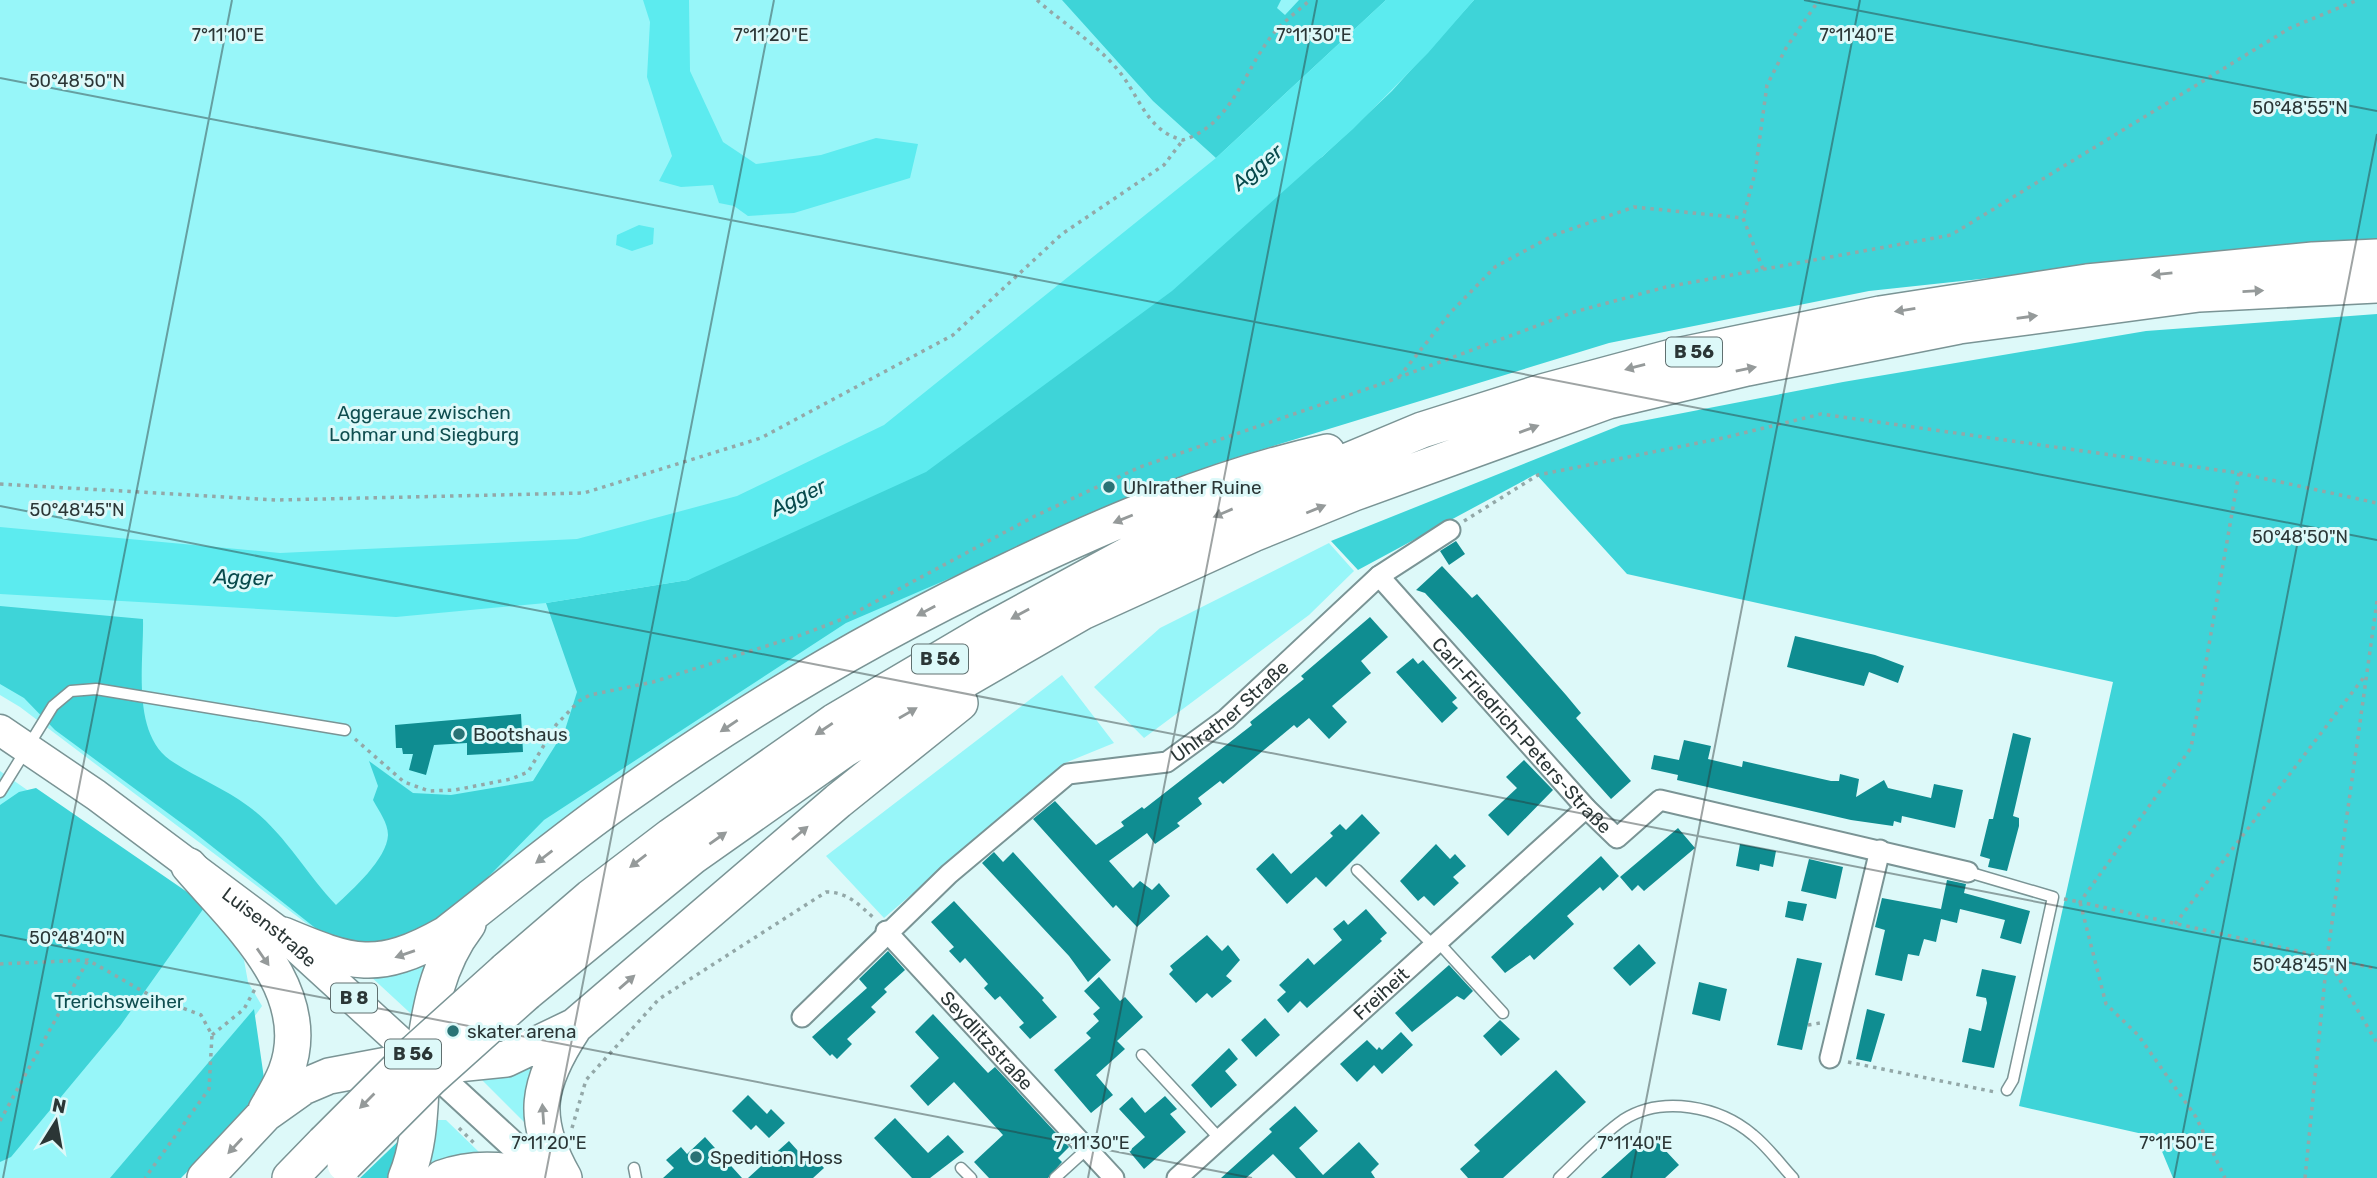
<svg xmlns="http://www.w3.org/2000/svg" width="2377" height="1178" font-family="Rubik,sans-serif">
<rect width="100%" height="100%" fill="#ddf9f9"/>
<!-- green -->
<path fill="#97f6f9" d="M0,0H2377L1795,280L1245,437L1255,463L980,575L509,880L335,945L20,707L0,695Z
M1329,543L1354,571L1309,615L1144,738L1094,687L1160,628Z
M1062,675L1114,743L1065,763L884,918L826,856Z
M0,771L186,901L206,905L244,960L248,982L262,1006L139,1178H0Z
M436,947L421,1023L368,974Z
M541,1053L528,1126L480,1078Z
M433,1120H446L481,1154L426,1178H413Z"/>
<!-- forest -->
<path fill="#3ed4d8" d="M1062,0H1281L1277,8L1285,15L1299,0H1386L1216,158L1153,101Z
M1474,0H2377V242L2278,247L1869,291L1609,343L1218,463L846,623L544,820L437,929L399,947L333,942L195,833L55,730L24,698L0,684V606L143,619C144,661 131,732 170,760C195,777 224,788 248,806C284,832 306,874 336,905C352,890 387,859 388,835C388,823 379,811 373,800L378,786L369,761L413,793L451,795L533,781L565,730L577,692L546,603L688,580L1322,157L1392,91Z
M2377,314V1178H2173L2156,1137L2019,1106L2113,682L1627,574L1536,474L1358,570L1331,541L1621,425L1843,382L2146,331Z
M36,788L206,905L120,1026L11,1157L0,1162V805L19,792Z
M254,1009L266,1092L181,1178H110Z
M412,1128L398,1178H360Z"/>
<!-- water -->
<path fill="#5cebef" d="M643,0H689L690,71L723,142L756,164L821,155L876,138L918,144L910,178L794,213L748,216L734,206L719,203L713,185L681,187L659,181L672,156L647,77L650,22Z
M1386,0H1474L1428,53L1353,129L1172,291L926,472L688,580L546,603L396,617L0,594V527L280,553L577,539L737,496L884,425L1216,158Z
M639,225L654,228L653,244L632,251L616,245L617,235Z"/>
<!-- building -->
<path fill="#0f8d91" d="M1456,541L1465,554L1449,565L1440,551Z
M1442,566L1472,598L1477,594L1566,695L1581,713L1576,718L1631,781L1611,799L1462,633L1425,593L1416,590Z
M1370,617L1388,637L1361,661L1371,673L1332,706L1347,722L1329,739L1309,718L1297,728L1294,725L1223,784L1220,781L1198,798L1202,804L1177,823L1180,826L1155,844L1147,833L1109,861L1133,888L1140,881L1152,890L1159,883L1170,896L1137,927L1116,905L1113,908L1033,819L1055,801L1096,845L1124,826L1121,822L1142,807L1144,809L1252,725L1250,722L1304,679L1301,676Z
M1795,636L1875,655L1904,666L1898,683L1869,672L1864,686L1787,667Z
M1413,658L1418,664L1423,660L1457,698L1452,702L1458,708L1442,723L1396,672Z
M521,714L523,752L467,755V743L434,745L426,775L409,770L413,754H403L402,748H396L395,725Z
M2013,733L2031,738L2013,816L2019,818V826L2007,871L1988,867L1990,859L1980,856L1989,819H1993Z
M1684,740L1711,746L1708,759L1742,767L1743,761L1831,781H1839L1840,774L1859,779L1856,797L1884,780L1888,788L1931,798L1934,784L1963,790L1955,828L1902,816L1901,823L1894,821L1893,826L1851,820L1677,780L1678,775L1651,769L1654,755L1679,760Z
M1524,760L1553,790L1508,836L1488,815L1517,788L1506,777Z
M1362,814L1380,833L1326,887L1316,877L1287,904L1256,869L1273,853L1291,874L1333,836L1330,833L1340,824L1346,830Z
M1678,828L1695,848L1644,891L1638,885L1632,891L1620,877Z
M1436,844L1450,859L1455,854L1466,866L1453,877L1459,883L1434,906L1424,896L1418,901L1400,881Z
M1740,844L1776,851L1773,867L1760,864L1759,871L1736,866Z
M994,852L1003,862L1013,852L1111,960L1088,982L1069,956L982,863Z
M1601,856L1619,876L1603,891L1600,887L1567,916L1574,924L1534,960L1530,955L1505,973L1491,957Z
M1809,859L1843,867L1836,899L1801,891Z
M1947,880L1966,884L1964,893L2030,911L2021,944L2000,938L2005,920L1960,909L1957,923L1941,919L1936,942L1924,939L1919,956L1908,954L1902,981L1875,975L1885,930L1875,927L1882,898L1941,909Z
M954,901L1044,998L1042,1000L1057,1017L1030,1039L1019,1027L1024,1023L1000,996L995,1000L984,988L988,984L965,958L960,963L949,951L954,947L931,922Z
M1788,901L1807,904L1803,921L1785,917Z
M1366,909L1387,933L1380,939L1382,941L1307,1008L1300,1001L1288,1013L1277,1000L1286,992L1279,985L1308,958L1314,965L1342,940L1333,929L1344,920L1348,925Z
M1207,935L1222,951L1228,945L1240,960L1226,976L1232,981L1212,998L1207,993L1196,1003L1169,974L1173,970L1170,966Z
M1639,944L1656,963L1630,986L1613,968Z
M888,951L905,970L884,989L887,992L871,1007L876,1012L847,1039L852,1044L837,1059L832,1054L830,1056L812,1037L867,988L859,979Z
M1797,958L1822,963L1802,1050L1777,1045Z
M1449,965L1473,991L1464,1000L1457,996L1412,1032L1395,1013Z
M1982,969L2016,976L1994,1068L1962,1062L1969,1028L1981,1031L1987,1003L1986,998L1976,996Z
M1099,977L1120,1001L1125,997L1143,1017L1117,1041L1125,1049L1096,1075L1113,1095L1091,1113L1054,1070L1091,1038L1086,1033L1099,1021L1093,1014L1100,1008L1084,991Z
M1699,982L1727,989L1720,1021L1692,1014Z
M1867,1009L1885,1014L1871,1062L1856,1059Z
M933,1014L988,1073L995,1067L1069,1147L1058,1158L1062,1162L1048,1178H989L974,1162L1003,1135L954,1082L928,1106L910,1086L939,1058L915,1032Z
M1265,1018L1280,1035L1256,1057L1241,1040Z
M1500,1020L1520,1039L1501,1056L1483,1036Z
M1401,1032L1413,1045L1382,1074L1374,1065L1357,1082L1340,1064L1367,1040L1377,1050L1379,1047L1382,1050Z
M1229,1048L1238,1059L1225,1071L1237,1085L1211,1108L1191,1085Z
M1556,1070L1586,1102L1503,1178H1468L1460,1169L1480,1151L1474,1145Z
M748,1095L767,1114L771,1109L785,1123L769,1138L756,1125L751,1130L732,1111Z
M1165,1096L1177,1109L1170,1114L1186,1132L1144,1169L1129,1151L1145,1137L1119,1109L1132,1097L1145,1113Z
M1295,1106L1318,1131L1299,1148L1323,1175L1359,1142L1379,1164L1371,1172L1375,1178H1296L1273,1154L1246,1178H1221L1272,1132L1269,1129Z
M895,1118L928,1153L948,1135L964,1152L930,1178H912L874,1138Z
M1650,1134L1679,1165L1665,1178H1601Z
M705,1137L742,1178H663L674,1168L666,1160L681,1147L687,1154Z
M789,1141L807,1161L813,1156L824,1168L813,1178H748Z"/>
<g fill="none" stroke-linecap="round" stroke-linejoin="round">
<!-- lane casing -->
<g stroke="#7a9495" stroke-width="13">
<path id="lane" d="M0,792L53,706L71,691L96,689L345,730
M1357,870L1434,946
M1968,872L2053,897L2013,1080L2007,1090
M1438,942L1503,1013
M1142,1055L1220,1139
M634,1168L636,1178
M961,1168L971,1178
M1055,1178L1087,1149
M1559,1178C1579,1159 1600,1136 1623,1120C1662,1095 1719,1106 1753,1135C1768,1147 1780,1164 1793,1178"/>
</g>
<!-- street casing -->
<g stroke="#7a9495" stroke-width="23">
<g id="street">
<path id="s1" d="M1379,576L1586,808L1617,838L1660,800L1968,872"/>
<path id="s2" d="M886,931L1114,1178"/>
<path id="s3" d="M802,1017L949,874L1068,774L1167,762L1226,719L1379,576L1450,530"/>
<path d="M1830,1058L1880,850"/>
<path id="s4" d="M1177,1178L1586,808"/>
</g>
</g>
<!-- secondary casing -->
<g stroke="#7a9495" stroke-width="30">
<path id="secondary" d="M424,1063L549,1178"/>
</g>
<!-- primary casing -->
<g stroke="#7a9495" stroke-width="33">
<g id="primary">
<path id="s5" d="M0,730L96,795L283,935L423,1063"/>
</g>
</g>
<!-- highway casing -->
<g stroke="#7a9495" stroke-width="38">
<path id="highway" d="M189,866C236,921 317,991 286,1072C281,1085 273,1098 266,1110
M283,935C352,964 377,973 446,934C507,887 567,836 631,792C751,707 877,633 1010,570C1112,521 1216,477 1327,452
M506,970L591,897L671,836L835,721L986,632L1146,545L1422,430L1542,392L1672,357L1880,314L2087,282L2313,260L2377,257
M526,993L692,857L845,749L1082,612L1253,534L1354,493L1608,401L1747,368L1959,326L2199,294L2377,285
M205,1178L265,1114L303,1087L329,1076L393,1064H457L506,1059L575,1026L838,801L960,703
M290,1178L324,1143
M406,1178C422,1139 419,1102 423,1061C429,1011 437,964 468,924
M442,1178C474,1166 507,1169 539,1178
M564,1178C530,1118 537,1084 573,1029"/>
</g>
<!-- path -->
<path stroke="#93a8a8" stroke-width="3.5" stroke-dasharray="3.5 5" stroke-linecap="butt" d="M1037,0C1066,26 1098,44 1122,75C1141,101 1149,132 1183,140C1232,125 1244,70 1273,34C1284,21 1298,11 1310,0
M1763,269L1743,218L1755,173L1767,85L1786,48L1819,0
M1399,377L1451,312L1495,267L1554,235L1634,207L1743,218
M2239,473L2191,748L2080,902L2377,969
M0,484L277,500L584,493L761,438L953,335L1062,234L1164,165L1183,140
M1464,521L1538,475L1723,438L1821,414L2239,473L2377,503
M355,739L404,782L429,791L455,790L511,779L528,772L556,725L579,701L590,695L653,682L801,635L845,618L1035,516L1140,467L1381,384L1574,312L1666,287L1951,235L2290,28L2358,0
M2064,899L2080,902L2106,1004L2138,1035L2196,1117L2225,1178
M2175,924L2364,677
M2327,958L2377,1043
M0,964L88,960L153,997L201,1015L212,1035L209,1089L145,1178
M1808,1025L1820,1023
M212,1035L244,1009L255,989
M1848,1062L1995,1092
M0,1121L88,960
M459,1128L476,1145
M572,1128L586,1080L659,999L826,892C848,892 859,905 875,919
M2305,1178L2327,958L2377,601"/>
<!-- lane -->
<use href="#lane" stroke="#fff" stroke-width="10"/>
<!-- street -->
<use href="#street" stroke="#fff" stroke-width="19"/>
<!-- secondary -->
<use href="#secondary" stroke="#fff" stroke-width="26"/>
<!-- primary -->
<use href="#primary" stroke="#fff" stroke-width="30"/>
<!-- highway -->
<use href="#highway" stroke="#fff" stroke-width="35"/>
<!-- highway-bridge casing -->
<g stroke="#7a9495" stroke-width="38" stroke-linecap="butt">
<path id="highway-bridge" d="M324,1143L416,1051L506,970
M345,1164L431,1078L526,993"/>
</g>
<!-- highway-bridge -->
<use href="#highway-bridge" stroke="#fff" stroke-width="35"/>
</g>
<!-- one-way arrows -->
<defs><path id="oneway-solid" d="M-6-.8H1V-3.2L6.5 0L1 3.2V.8H-6Z" transform="scale(1.75)"/></defs>
<g fill="#959a9a">
<use href="#oneway-solid" transform="translate(2162 274) rotate(174)"/>
<use href="#oneway-solid" transform="translate(2253 291) rotate(-3)"/>
<use href="#oneway-solid" transform="translate(1905 310) rotate(171)"/>
<use href="#oneway-solid" transform="translate(2027 317) rotate(-8)"/>
<use href="#oneway-solid" transform="translate(1635 367) rotate(165)"/>
<use href="#oneway-solid" transform="translate(1746 369) rotate(-12)"/>
<use href="#oneway-solid" transform="translate(1529 429) rotate(-20)"/>
<use href="#oneway-solid" transform="translate(1316 509) rotate(-22)"/>
<use href="#oneway-solid" transform="translate(1223 513) rotate(157)"/>
<use href="#oneway-solid" transform="translate(1123 519) rotate(158)"/>
<use href="#oneway-solid" transform="translate(926 611) rotate(152)"/>
<use href="#oneway-solid" transform="translate(1020 614) rotate(151)"/>
<use href="#oneway-solid" transform="translate(908 713) rotate(-30)"/>
<use href="#oneway-solid" transform="translate(729 726) rotate(146)"/>
<use href="#oneway-solid" transform="translate(824 729) rotate(146)"/>
<use href="#oneway-solid" transform="translate(800 833) rotate(-40)"/>
<use href="#oneway-solid" transform="translate(718 838) rotate(-35)"/>
<use href="#oneway-solid" transform="translate(544 857) rotate(143)"/>
<use href="#oneway-solid" transform="translate(638 861) rotate(142)"/>
<use href="#oneway-solid" transform="translate(405 954) rotate(161)"/>
<use href="#oneway-solid" transform="translate(263 957) rotate(55)"/>
<use href="#oneway-solid" transform="translate(627 982) rotate(-41)"/>
<use href="#oneway-solid" transform="translate(367 1101) rotate(135)"/>
<use href="#oneway-solid" transform="translate(543 1114) rotate(-94)"/>
<use href="#oneway-solid" transform="translate(235 1146) rotate(133)"/>
</g>
<!-- ticks -->
<path fill="none" stroke="#2b3636" stroke-width="2" stroke-opacity="0.45" d="M1804,0L2377,111M0,78L2377,540M0,506L2377,968M0,935L1252,1178M3,1178L232,0M545,1178L774,0M1088,1178L1317,0M1631,1178L1860,0M2174,1178L2377,134"/>
<!-- markers -->
<g fill="#297375" stroke="#ddf9f9" stroke-width="2.5">
<circle cx="1109" cy="487" r="7"/>
<circle cx="459" cy="734" r="7"/>
<circle cx="453" cy="1031" r="7"/>
<circle cx="696" cy="1157" r="7"/>
</g>
<g text-anchor="middle" dominant-baseline="central" stroke-width="6" stroke-linejoin="round" paint-order="stroke">
<!-- shield labels -->
<g fill="#ddf9f9" stroke="#607070" stroke-width="2">
<rect x="1666" y="337.5" width="56" height="29" rx="5"/>
<rect x="912" y="644.5" width="56" height="29" rx="5"/>
<rect x="331" y="983.5" width="46" height="29" rx="5"/>
<rect x="385" y="1039.5" width="56" height="29" rx="5"/>
</g>
<g font-size="18" font-weight="bold" fill="#2b3636">
<text x="1694" y="352">B 56</text>
<text x="940" y="659">B 56</text>
<text x="354" y="998">B 8</text>
<text x="413" y="1054">B 56</text>
</g>
<!-- park labels -->
<g font-size="19" fill="#0f4e50" stroke="#ddf9f9">
<text x="424" y="412">Aggeraue zwischen<tspan x="424" dy="22">Lohmar und Siegburg</tspan></text>
<text x="119" y="1001">Trerichsweiher</text>
</g>
<!-- poi labels -->
<g font-size="19" fill="#2b3636" stroke="#ddf9f9" text-anchor="start">
<text x="1123" y="487">Uhlrather Ruine</text>
<text x="473" y="734">Bootshaus</text>
<text x="467" y="1031">skater arena</text>
<text x="710" y="1157">Spedition Hoss</text>
</g>
<!-- street labels -->
<g font-size="19" fill="#2b3636" stroke="#ddf9f9">
<text stroke="none"><textPath href="#s3" startOffset="541">Uhlrather Straße</textPath></text>
<text stroke="none"><textPath href="#s1" startOffset="214">Carl-Friedrich-Peters-Straße</textPath></text>
<text stroke="none"><textPath href="#s5" startOffset="334">Luisenstraße</textPath></text>
<text stroke="none"><textPath href="#s4" startOffset="275">Freiheit</textPath></text>
<text stroke="none"><textPath href="#s2" startOffset="149">Seydlitzstraße</textPath></text>
</g>
<!-- water labels -->
<g font-size="21" font-style="italic" fill="#084a4c" stroke="#ddf9f9">
<text transform="translate(1257 167) rotate(-40)">Agger</text>
<text transform="translate(798 497) rotate(-26)">Agger</text>
<text transform="translate(243 577) rotate(2)">Agger</text>
</g>
</g>
<g font-size="18" text-anchor="middle" fill="#2b3636" stroke="#ddf9f9" stroke-width="6" stroke-linejoin="round" paint-order="stroke">
<text x="228" y="41">7°11'10"E</text>
<text x="771" y="41">7°11'20"E</text>
<text x="1314" y="41">7°11'30"E</text>
<text x="1857" y="41">7°11'40"E</text>
<text x="77" y="87">50°48'50"N</text>
<text x="2300" y="114">50°48'55"N</text>
<text x="77" y="516">50°48'45"N</text>
<text x="2300" y="543">50°48'50"N</text>
<text x="77" y="944">50°48'40"N</text>
<text x="2300" y="971">50°48'45"N</text>
<text x="549" y="1149">7°11'20"E</text>
<text x="1092" y="1149">7°11'30"E</text>
<text x="1635" y="1149">7°11'40"E</text>
<text x="2177" y="1149">7°11'50"E</text>
</g>
<!-- north arrow -->
<g transform="translate(56 1122) rotate(11)" stroke="#ddf9f9" stroke-width="5" paint-order="stroke">
<path d="M0-5L12 26L0 18L-12 26Z" fill="#2b3636"/>
<text y="-10" font-size="19" font-weight="bold" text-anchor="middle" fill="#2b3636">N</text>
</g>
</svg>
